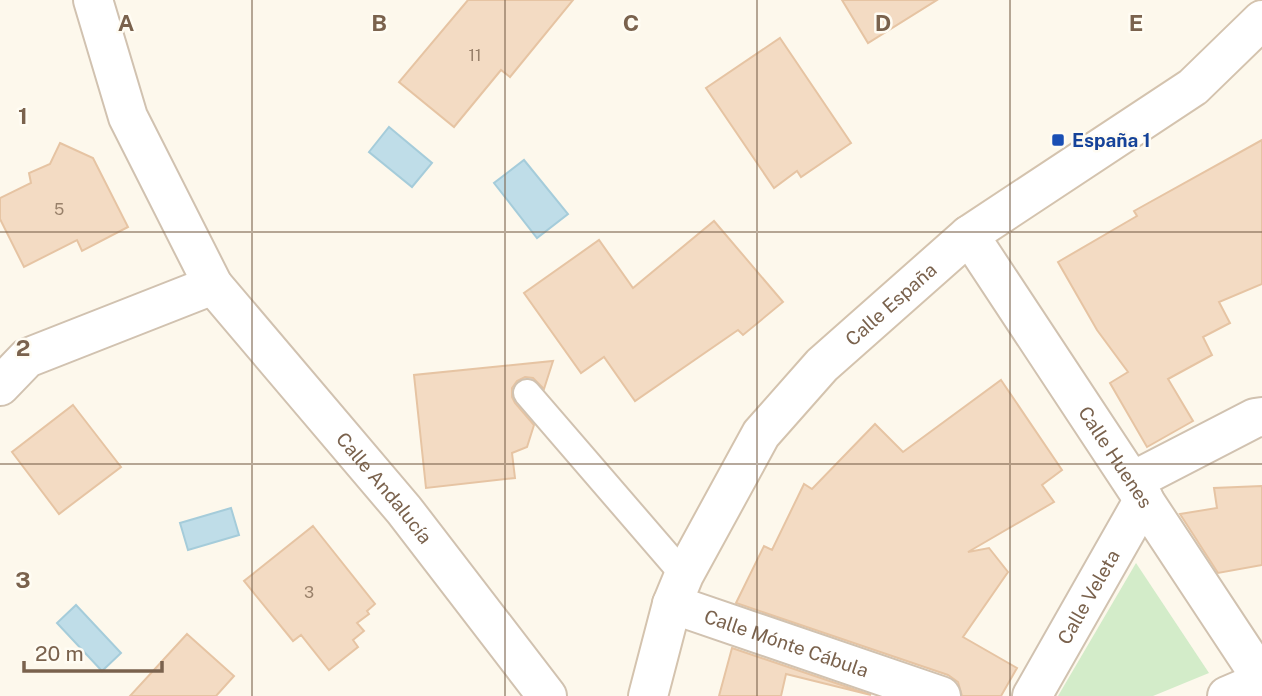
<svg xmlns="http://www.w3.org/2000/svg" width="1262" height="696" font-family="'Public Sans',sans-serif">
<rect width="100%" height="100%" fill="#fdf8ec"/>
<!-- green -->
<path fill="#d3ecc9" d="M1136,563L1209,673L1153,696H1058Z"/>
<!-- water -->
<path fill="#bfdde8" stroke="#a5ccda" stroke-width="2" d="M389,127L432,163L412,187L369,152Z
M524,160L568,214L537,238L494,183Z
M231,508L239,535L188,550L180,523Z
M76,605L121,653L102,671L57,623Z"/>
<!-- building -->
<path fill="#f3dbc3" stroke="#e6c4a3" stroke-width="2" d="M468,0H573L510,77L501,70L454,127L399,82Z
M842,0H937L868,43Z
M780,38L851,143L801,177L797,171L774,188L706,88Z
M1262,140V284L1219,302L1230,323L1203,337L1212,355L1168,379L1193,421L1147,447L1110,383L1128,372L1097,330L1058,262L1137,216L1134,211Z
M60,143L93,158L128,227L82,251L77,240L24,267L0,219V198L31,183L29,173L50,164Z
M714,221L783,302L743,335L738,330L635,401L604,357L581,373L524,293L599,240L633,288Z
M553,361L544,389L533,378L525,377L517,381L512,388V397L515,403L534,425L527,447L512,453L515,478L426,488L414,375Z
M1001,380L1062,470L1042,485L1054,502L968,552L989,548L1008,572L963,637L1017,668L1001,696H962L958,682L948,675L736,603L764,546L772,550L804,484L812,489L875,424L903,452Z
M73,405L121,467L59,514L12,452Z
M1262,486V565L1218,573L1180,514L1217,508L1214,488Z
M313,526L375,604L367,611L369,614L357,623L364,631L353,640L358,647L329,670L301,635L293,641L244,581Z
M187,634L234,676L216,696H130Z
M732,648L871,695L786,674L781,696H719Z"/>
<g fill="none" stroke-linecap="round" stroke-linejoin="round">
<!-- lane casing -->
<g stroke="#d1c2b0" stroke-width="30">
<path id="lane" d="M527,393L684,575"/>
</g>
<!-- street casing -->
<g stroke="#d1c2b0" stroke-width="42">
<g id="street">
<path id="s1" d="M93,0L128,117L213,285L404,510L547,696"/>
<path id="s2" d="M969,235L1262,679"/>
<path d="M0,386L27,358L213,285"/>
<path d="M1133,481L1255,418L1262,417"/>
<path id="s3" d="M672,604L941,696"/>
<path id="s4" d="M1032,696L1144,499"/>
<path d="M1227,696L1262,681"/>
</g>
</g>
<!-- secondary casing -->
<g stroke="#d4c3ae" stroke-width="42">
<g id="secondary">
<path id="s5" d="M648,696L672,604L684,575L761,434L822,365L969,235L1193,87L1262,20"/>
</g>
</g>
<!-- lane -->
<use href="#lane" stroke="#fff" stroke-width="26"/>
<!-- street -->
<use href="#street" stroke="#fff" stroke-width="38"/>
<!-- secondary -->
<use href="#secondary" stroke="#fff" stroke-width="38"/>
</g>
<!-- grid -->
<path fill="none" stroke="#7a624d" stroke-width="2" stroke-opacity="0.55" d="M252,0V696M505,0V696M757,0V696M1010,0V696M0,232H1262M0,464H1262"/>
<!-- markers -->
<rect fill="#1a4fb4" stroke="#fffcf3" stroke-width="2.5" x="1051" y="133" width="14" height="14" rx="3.5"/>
<g text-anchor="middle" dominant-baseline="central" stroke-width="5" stroke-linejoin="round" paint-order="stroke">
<!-- number labels -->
<g font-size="16" fill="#98806a">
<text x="475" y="55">11</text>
<text x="59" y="209">5</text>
<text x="309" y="592">3</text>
</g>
<!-- transit labels -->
<g font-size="19" font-weight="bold" fill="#164399" stroke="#fffcf3" text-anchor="start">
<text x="1072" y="140">España 1</text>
</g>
<!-- street labels -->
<g font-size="19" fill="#7a624d" stroke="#fffcf3">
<text stroke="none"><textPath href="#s5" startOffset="471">Calle España</textPath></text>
<text stroke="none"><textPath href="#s2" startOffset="266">Calle Huenes</textPath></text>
<text stroke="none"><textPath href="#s1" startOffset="576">Calle Andalucía</textPath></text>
<text stroke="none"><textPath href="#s4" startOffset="114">Calle Veleta</textPath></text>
<text stroke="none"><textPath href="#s3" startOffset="121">Calle Mónte Cábula</textPath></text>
</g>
</g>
<g font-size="23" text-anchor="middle" font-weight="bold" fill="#7a624d" stroke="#fffcf3" stroke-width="5" stroke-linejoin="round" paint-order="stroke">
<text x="126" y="31">A</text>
<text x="379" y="31">B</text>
<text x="631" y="31">C</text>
<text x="883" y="31">D</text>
<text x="1136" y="31">E</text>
<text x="23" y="124">1</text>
<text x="23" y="356">2</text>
<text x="23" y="588">3</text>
</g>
<!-- scale -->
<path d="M24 661v10h138v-10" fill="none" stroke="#7a624d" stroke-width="3.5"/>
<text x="35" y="661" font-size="21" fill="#7a624d" stroke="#fffcf3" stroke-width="5" paint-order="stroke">20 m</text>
</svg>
